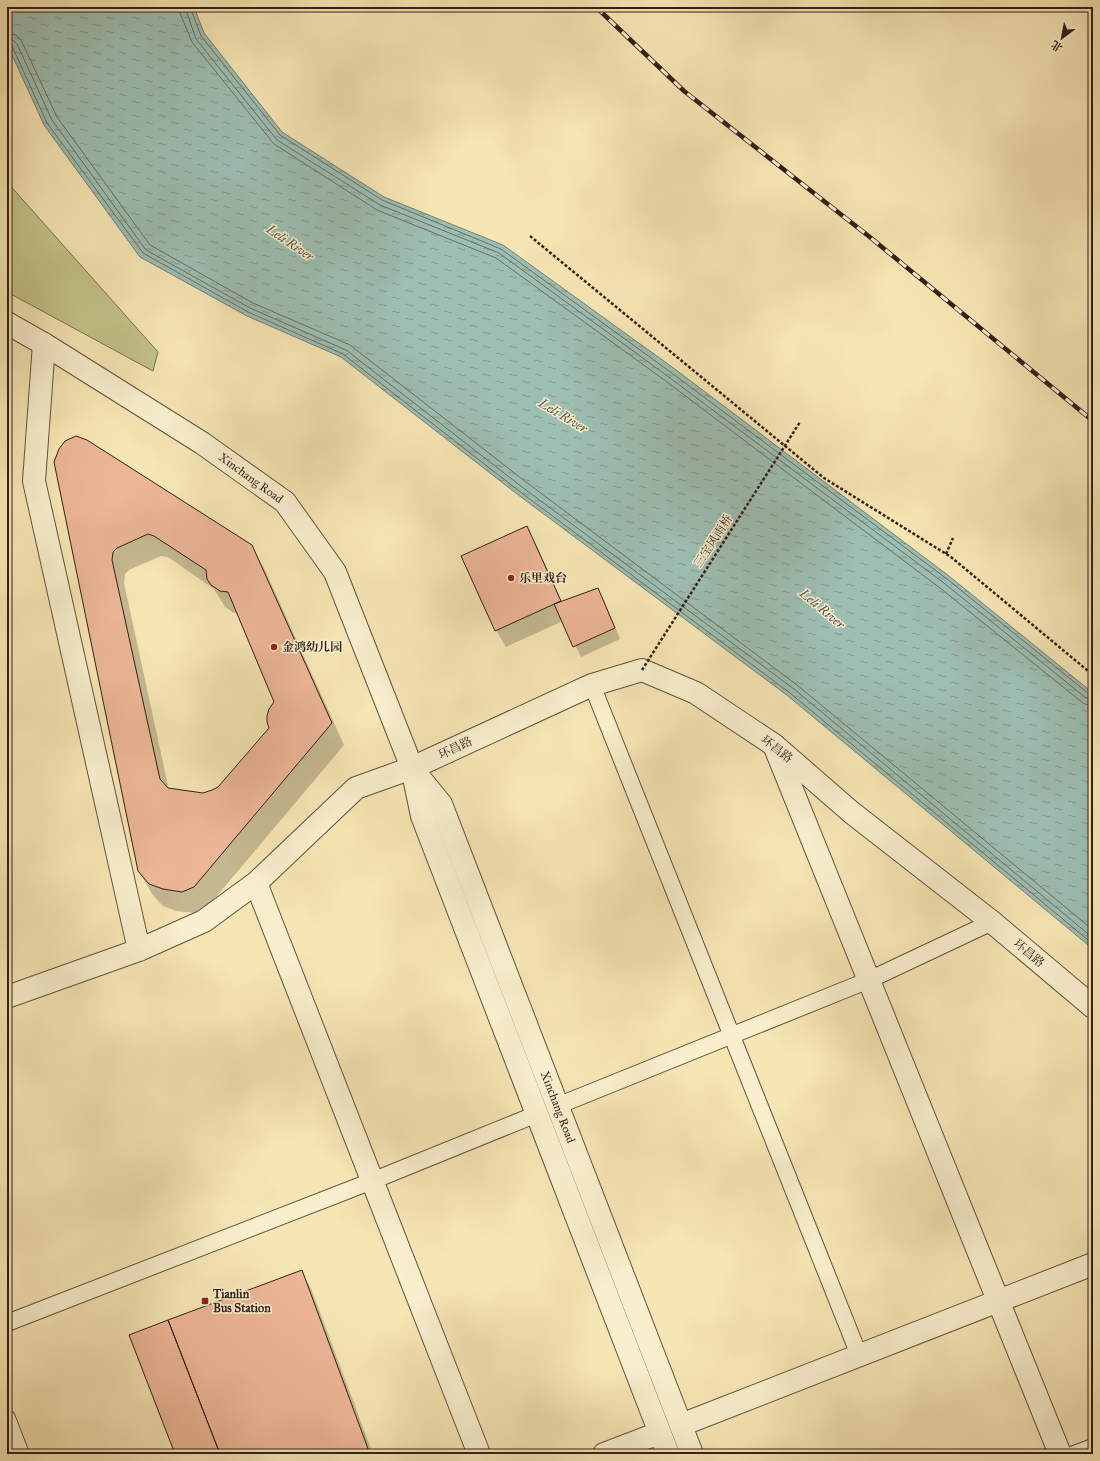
<svg xmlns="http://www.w3.org/2000/svg" width="1100" height="1461" font-family="'IM FELL Great Primer','Noto Serif SC',serif">
<defs>
<pattern id="water-ripples" width="26" height="14" patternUnits="userSpaceOnUse"><rect width="26" height="14" fill="#9dbeb2"/><path d="M2 4q2-2 4 0t4 0M15 11q2-2 4 0t4 0" fill="none" stroke="#819a90"/></pattern>
</defs>
<rect width="100%" height="100%" fill="#f6e6b4"/>
<filter id="stains"><feTurbulence type="fractalNoise" baseFrequency=".005" numOctaves="4"/><feColorMatrix values="0 0 0 0 .2 0 0 0 0 .09 0 0 0 0 .02 0 0 0 .5 -.17"/></filter>
<radialGradient id="worn" r=".72"><stop offset=".6" stop-color="#630" stop-opacity="0"/><stop offset="1" stop-color="#630" stop-opacity=".3"/></radialGradient>
<!-- park -->
<path fill="#c3c389" stroke="#7b7150" d="M7,182L158,352L153,371L7,292Z"/>
<!-- water -->
<path fill="url(#water-ripples)" stroke="#737e74" d="M7,7H194L204,33L282,132L384,197L503,245L672,367L949,576L1093,693V949L788,696L517,494L341,357L247,316L140,257L44,125L7,44Z"/>
<!-- shadow -->
<path fill="#0003" fill-rule="evenodd" d="M55,462L251,546L264,568L344,745L206,909L196,913L176,911L163,906L152,894L139,871ZM161,556L168,557L214,589L225,607L234,613H238L275,702L270,728L219,787L204,794L169,790L124,583L125,574L129,570Z
M526,527L536,544L562,602L597,589L604,600L620,639L581,657L563,621L506,647L496,630Z
M301,1272L311,1288L373,1454H176Z"/>
<g fill="none" stroke-linecap="round" stroke-linejoin="round">
<!-- shore -->
<path stroke="#686e64" stroke-width="1" d="M179,7L180,13L192,42L274,144L377,210L496,258L663,379L940,588L1083,703L1093,707
M185,7L196,39L277,140L380,205L499,253L666,375L944,583L1086,698L1093,701
M190,7L201,36L280,135L382,200L501,249L669,371L947,579L1089,694L1093,696
M7,33L16,35L21,40L57,117L150,245L253,303L350,345L526,482L797,685L1093,930
M7,39L13,40L17,44L52,120L146,250L250,308L346,350L522,487L794,689L1093,938
M7,44L12,46L47,123L143,253L248,312L343,354L519,491L790,693L1093,944"/>
</g>
<!-- building -->
<path fill="#ecb697" stroke="#331f16" fill-rule="evenodd" d="M76,436L87,440L252,545L332,723L194,887L182,892L163,889L149,884L138,871L54,462L59,449L65,441ZM148,534L154,536L206,570L207,579L211,585L220,591L228,592L274,702L269,709L267,716V722L269,728L218,787L212,790L203,793L168,788L160,779L112,560L113,552L117,548Z
M527,526L561,601L495,631L461,556Z
M598,588L615,628L573,647L554,604Z
M302,1270L370,1454H220L168,1320Z
M168,1320L220,1454H175L129,1335Z"/>
<g fill="none" stroke-linecap="round" stroke-linejoin="round">
<!-- service casing -->
<g stroke="#64513e" stroke-width="18">
<path id="service" d="M592,685L859,1355
M557,1106L869,980L992,922
M7,1323L372,1181L537,1114
M7,1418L21,1454
M1074,1454L1093,1447"/>
</g>
<!-- minor casing -->
<g stroke="#64513e" stroke-width="24">
<path id="minor" d="M44,344L34,481L139,950
M774,745L1060,1454
M256,883L479,1454
M7,997L139,950L204,921L256,883L356,788L412,768
M681,1425L1093,1264
M604,1454L659,1433"/>
</g>
<!-- tertiary casing -->
<g stroke="#64513e" stroke-width="24">
<path id="tertiary" d="M7,323L44,344L202,443L285,502L335,572L412,768L422,816L668,1454
M412,768L592,685L642,670L696,693L774,745L851,812L992,922L1093,1007
M414,771L441,804L692,1454"/>
</g>
<!-- path -->
<path stroke="#331f16" stroke-width="2.5" stroke-dasharray="3 2" stroke-linecap="butt" d="M530,236L824,478L951,557L1093,675
M946,554L953,538"/>
<!-- service -->
<use href="#service" stroke="#f9efce" stroke-width="16"/>
<!-- minor -->
<use href="#minor" stroke="#f9efce" stroke-width="22"/>
<!-- tertiary -->
<use href="#tertiary" stroke="#f9efce" stroke-width="22"/>
<!-- rail casing -->
<g stroke="#331f16" stroke-width="4.5">
<path id="rail" d="M596,7L684,91L871,238L1093,421"/>
</g>
<!-- rail -->
<use href="#rail" stroke="#f9efce" stroke-width="3" stroke-dasharray="9" stroke-linecap="butt"/>
<!-- path-bridge -->
<path stroke="#331f16" stroke-width="2.5" stroke-dasharray="3 2" stroke-linecap="butt" d="M642,670L800,422"/>
</g>
<!-- markers -->
<g fill="#8f2418" stroke="#f9efce" stroke-width="1.5">
<circle cx="511" cy="578" r="4"/>
<circle cx="274" cy="647" r="4"/>
<rect x="201" y="1297" width="8" height="8" rx="2"/>
</g>
<g text-anchor="middle" dominant-baseline="central" stroke-width="3" stroke-linejoin="round" paint-order="stroke">
<!-- street labels -->
<g font-size="12" fill="#331f16" stroke="#f9efce">
<text transform="translate(251 478) rotate(36)">Xinchang Road</text>
<text transform="translate(713 541) rotate(-57)">三宝风雨桥</text>
<text transform="translate(455 748) rotate(-25)">环昌路</text>
<text transform="translate(777 749) rotate(38)">环昌路</text>
<text transform="translate(1029 953) rotate(40)">环昌路</text>
<text transform="translate(558 1107) rotate(69)">Xinchang Road</text>
</g>
<!-- poi labels -->
<g font-size="12" font-weight="bold" fill="#331f16" stroke="#f9efce" text-anchor="start">
<text x="519" y="578">乐里戏台</text>
<text x="282" y="647">金鸿幼儿园</text>
<text x="213" y="1294">Tianlin<tspan x="213" dy="14">Bus Station</tspan></text>
</g>
<!-- water labels -->
<g font-size="13" font-style="italic" fill="#534f45" stroke="#f9efce">
<text transform="translate(290 243) rotate(34)">Leli River</text>
<text transform="translate(563 416) rotate(31)">Leli River</text>
<text transform="translate(822 609) rotate(40)">Leli River</text>
</g>
</g>
<!-- margin -->
<rect width="1100" height="1461" fill="none" stroke="#f6e6b4" stroke-width="24"/>
<rect x="8" y="8" width="1084" height="1445" fill="none" stroke="#331f16" stroke-width="2"/>
<rect x="12" y="12" width="1076" height="1437" fill="none" stroke="#331f16"/>
<!-- north arrow -->
<g transform="translate(1062 38) rotate(212)" stroke="#f9efce" stroke-width="3" paint-order="stroke">
<path d="M0-3L7 15L0 10L-7 15Z" fill="#331f16"/>
<text y="-6" font-size="11" font-weight="bold" text-anchor="middle" fill="#331f16">北</text>
</g>
<rect width="100%" height="100%" filter="url(#stains)"/>
<rect width="100%" height="100%" fill="url(#worn)"/>
</svg>
